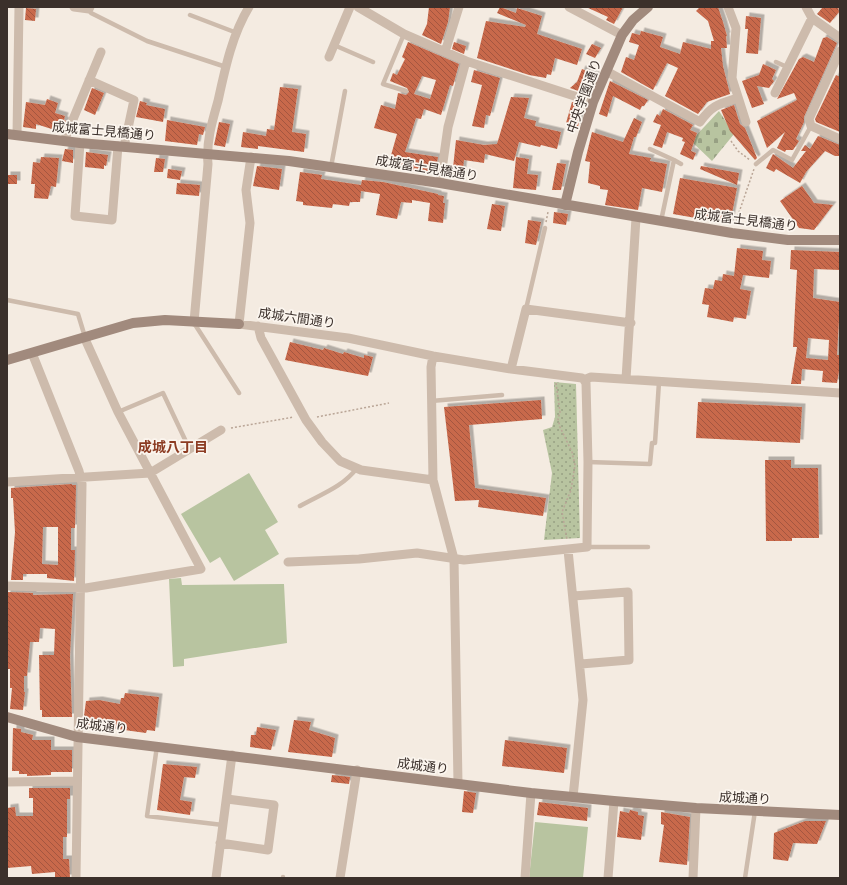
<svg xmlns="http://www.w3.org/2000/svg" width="847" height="885" font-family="'Fira Sans','Noto Sans JP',sans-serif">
<defs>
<pattern id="cemetery-stones" width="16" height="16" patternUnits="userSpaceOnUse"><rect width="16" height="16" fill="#b8c4a0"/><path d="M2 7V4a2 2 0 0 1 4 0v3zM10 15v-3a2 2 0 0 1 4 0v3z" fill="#97a083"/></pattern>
<pattern id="park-dots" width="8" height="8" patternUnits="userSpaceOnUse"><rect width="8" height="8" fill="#b8c4a0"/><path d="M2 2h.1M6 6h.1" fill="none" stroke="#97a083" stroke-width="1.8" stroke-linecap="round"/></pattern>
<pattern id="building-back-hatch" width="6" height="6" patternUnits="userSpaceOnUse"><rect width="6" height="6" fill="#c8694b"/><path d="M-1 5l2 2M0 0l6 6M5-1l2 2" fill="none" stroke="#a4573f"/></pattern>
<filter id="shadow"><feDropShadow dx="3.5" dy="-3.5" stdDeviation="0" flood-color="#0004"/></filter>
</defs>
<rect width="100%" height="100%" fill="#f4ebe1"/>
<!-- grass -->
<path fill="#b8c4a0" d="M249,473L278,522L265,530L279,554L234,581L220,557L210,563L181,514Z
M181,578L182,585L284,584L287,643L184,659V666L173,667L169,579Z
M535,822L588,827L583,878H529Z"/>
<!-- cemetery -->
<path fill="url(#cemetery-stones)" d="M719,111L734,134L712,161L691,141Z"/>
<!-- park -->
<path fill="url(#park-dots)" d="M554,382L576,384L580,538L544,540L552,473L543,430L552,427L555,417Z"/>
<!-- building -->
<path fill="url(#building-back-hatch)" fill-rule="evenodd" filter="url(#shadow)" d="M429,7H450L448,22L441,44L422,35L427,24Z
M500,7L516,13L517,8L542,16L537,34L582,49L577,65L555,58L551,75L547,74L546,78L529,75L477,58L486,21L525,27L526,25L497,13Z
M586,7H623L614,24L606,20L608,17Z
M700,7H718L723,22L727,36H726L727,48H721L723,66L730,94L707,102L698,114L665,96L678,68L667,63L653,90L621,72L626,57L634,60L639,45L629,42L632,33L640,35L641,31L663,37L660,47L680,54L683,42L711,49V41H714L708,21L696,11Z
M823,7H838L839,12L830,23L817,14Z
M26,8L36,9L35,21L25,20Z
M746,16L761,18L758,54L746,53L748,29H745Z
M827,37L837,43L804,117V122L796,139L799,141L793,150H786L785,152L777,148L785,132L767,148L757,121L797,100L794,93L777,99L799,59L803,57L814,62L823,38Z
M408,42L459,64L453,86L450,85L441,115L424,109L421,119L416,118L405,152L438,157L435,174L400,168V169L388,166L397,134L374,128L381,105L395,109L398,93L406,95L409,92L407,88L390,81L393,73L397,75L405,59L402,57ZM422,76L436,80L430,99L414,94Z
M454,42L466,46L464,54L452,49Z
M592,44L601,48L595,58L586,54Z
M763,64L776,70L772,79L774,81L769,88L757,86L764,104L752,108L742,81L759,75Z
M582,69L596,75L587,94L570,88L577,82Z
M474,70L500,78L490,116L486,115L484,128L472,126L482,85L471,82Z
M836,75L840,77V132L816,122L815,119Z
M610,81L648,100L644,106H642L640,110L613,96L607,117L599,114Z
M280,87L298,89L292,132L306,134L304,152L258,146V149L241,147L243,132L266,136L267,129L274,130Z
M92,88L104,93L95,115L84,110Z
M511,97L529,98L524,118L536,121L535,126L561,132L557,149L541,145L540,147L519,142L514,161L485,154L484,163L464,160L462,178L452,177L456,140L484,145L497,144Z
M47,99L58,103L55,113L65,116L64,120L66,121L61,132L36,124V129L23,127L26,102L45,105Z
M140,101L147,103L146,105L165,109L163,122L136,117Z
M572,102L582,105L578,127L566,123Z
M734,105L740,124L745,128L757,158L755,160L730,131L721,110Z
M663,109L693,125L690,130L697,133L691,151L696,153L693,160L680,154L685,142L682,141L683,138L667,132L662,148L653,145L661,125L653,122L657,114L660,116Z
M634,118L642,122L636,137H634L629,154L651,158L650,161L667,164L662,192L642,188L638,210L605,205L608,190L600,189V186L588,183L590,162L585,161L592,132L623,142Z
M167,120L205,127L203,135L199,134L197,145L165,141Z
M219,122L230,124L225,147L214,145Z
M818,136L840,145V156H835L825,151L806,172L800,183L776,169L774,172L766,168L773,154L793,168L806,151H801L805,145L810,149Z
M65,149L73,150V163L62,161Z
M86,152L108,155L106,166L104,165V169L85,167Z
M41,157L59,158L56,187L51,186L48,199L34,198L35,184H31L33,162L40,163Z
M516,157L529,159L527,174L538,175L536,190L513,188Z
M156,158L165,159L163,172H154Z
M557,163L566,164L561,190H552Z
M257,166L282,169L279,190L253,186Z
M701,166L739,173L737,185L700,169Z
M168,169L182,171L180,180L167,178Z
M300,172L322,175L321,179L361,185L362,180L383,182L438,194V195L444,196L443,203H445L443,223L428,221L430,203L412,200V203L401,202L397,219L376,215L380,194L361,191L360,202H350L349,206L333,204L332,208L303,205V202L296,201Z
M7,175H17V184H7Z
M680,178L737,188L730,224L673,214Z
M177,183L200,185L199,196L176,194Z
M802,186L814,203L833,205L814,230L799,228L780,201Z
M492,204L505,206L501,231L487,229Z
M554,212L568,214L566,225L553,223Z
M528,220L541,222L536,245L525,243Z
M737,248L763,251L762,260L771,261L769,278L743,275L740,289L751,291L746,319L734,317L733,322L707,317L709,305L702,304L705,288L713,289L715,280L722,281L723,274L734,276Z
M791,250L840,252V270L814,269L813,298L840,302L837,355H840V365L837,383L822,382L823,371L802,369L801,384H791L797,347H793L797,270L790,269ZM808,338L829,340L828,360L806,358Z
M290,342L323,350L324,348L343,354L344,352L364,358V355L373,357L368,376L285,360Z
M541,400L542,419L469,425L475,488L546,498L543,516L478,507L479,500L455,501L444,407Z
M698,402L802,407L800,443L696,438Z
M765,460H791V468H818L819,538H792V541H766Z
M72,484V485H76L75,528H71V550H75L74,581L47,578V574H23V580H11L15,532L13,498H11V488ZM43,527H58V565L42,564Z
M7,592L33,593V595L73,594L70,656L72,717H42V710H40L39,655H54L55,629L40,628L39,642H30L27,676H24V692H25L23,710L10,709L12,688H10V669H7Z
M125,693L159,697L155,731L147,730L146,733L88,725L89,718L84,716L86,701L99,700L120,704L121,698H124Z
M294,720L311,722L309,730L335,738L332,757L288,752Z
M257,727L276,730L271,750L250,747L251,735H256Z
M13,728L21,729V732L33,735L32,740H51V750H72V772H51V775L27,776V774H19V771H12Z
M505,740L567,748L564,773L502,766Z
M163,764L197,767L195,778L184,777L180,800L192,802L190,815L157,810Z
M332,775L350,777L349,784L331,782Z
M29,788H70V799H67V837H63V859H69L70,878H55V872L32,874L31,866L7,868V808L15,807L16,816H33V798H29Z
M464,791L476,793L473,813L462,812Z
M539,802L588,808L587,821L537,815Z
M630,810L638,812V815L644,816L641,840L617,837L620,811L629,813Z
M661,812L690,817L687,865L659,862L664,825L661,824Z
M805,821H826L817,844L793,843L788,861L773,859L774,833Z"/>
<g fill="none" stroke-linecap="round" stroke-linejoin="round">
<!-- path -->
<path stroke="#b9a596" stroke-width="1.5" stroke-dasharray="2 2" stroke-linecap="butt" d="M731,141L738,151L750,160
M546,222L548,212
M735,224L754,169
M556,383L560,412L558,419L560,427L572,452L575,465L571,490L562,512L567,540
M317,417L389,403
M231,428L294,417"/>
<!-- lane -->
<path stroke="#cdbbac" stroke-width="4.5" d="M89,9L91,13L147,41L226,67
M190,15L237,33
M404,34L383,84L406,91
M334,45L373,62
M776,62L787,67
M650,149L674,160L661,221
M674,160L681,164
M756,164L773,150L792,160L811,126
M331,167L345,91
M7,300L78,314L85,337
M526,309L545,228
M194,323L239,393
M431,401L502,395
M118,412L163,393L189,448
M588,462L650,464L652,443H655L659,382
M300,506C319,495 343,487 357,468
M587,547H648
M157,746L147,816L223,825
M283,878V877
M745,878L755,811"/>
<!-- street -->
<path stroke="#cdbbac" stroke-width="9" d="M74,7L89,9L90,7
M358,7L404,34L466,61L593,102
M569,7L622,35
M728,7L736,28L732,78L746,122
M806,7L812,18L840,38
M840,51L809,119L811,126L840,139
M445,52L459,7
M329,57L350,7
M606,71L700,122C712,105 719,104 738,98
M89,80L134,100L124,147
M775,93L812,18
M17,135L19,7
M64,141L101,52
M80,143L75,216L112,220L118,146
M251,157L246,190L250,223L239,324L348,338L433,356L511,369L582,378L584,380
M440,183L448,127L466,61
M194,322L208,164C206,142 212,122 218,101C225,69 232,35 249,7
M258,326L261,338L306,420L322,442L340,461L361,470L433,480
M32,353L79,471L82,484L76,878
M433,356L431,367L433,480L454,559L458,783
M511,369L526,309L631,323
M626,379L636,218
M584,380L591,377L840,393
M7,482L150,473L221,430
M568,550L583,700L573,797
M288,562L359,559L417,553L464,560L587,547L588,462L586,383L584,380
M7,586L86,588L201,569L118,412L85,339
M573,596L628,592L629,660L581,664
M7,782L77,781
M220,843L268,850L274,805L227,799
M216,878L232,755
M340,878L357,770
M525,878L531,793
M608,878L614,801
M693,878L696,808"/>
<!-- secondary -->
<path stroke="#a18a7d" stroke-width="10" d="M7,134L80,143L289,161L440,183L732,233L788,240H840
M565,205L578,152L593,102L622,35L633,20L648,7
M7,360L133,323L165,320L239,324
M7,717L77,737L531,793L614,801L696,808L840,815"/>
</g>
<g text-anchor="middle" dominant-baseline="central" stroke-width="3.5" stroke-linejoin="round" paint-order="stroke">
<!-- street labels -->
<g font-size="13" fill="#3b302b" stroke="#fbf5ee">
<text transform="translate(584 96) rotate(-70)">中央学園通り</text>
<text transform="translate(104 131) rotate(5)">成城富士見橋通り</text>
<text transform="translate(427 168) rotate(9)">成城富士見橋通り</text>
<text transform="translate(746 220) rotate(7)">成城富士見橋通り</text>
<text transform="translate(297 318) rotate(8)">成城六間通り</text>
<text transform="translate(102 726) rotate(7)">成城通り</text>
<text transform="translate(423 766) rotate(7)">成城通り</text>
<text transform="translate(745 798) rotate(3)">成城通り</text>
</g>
<!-- neighbourhood labels -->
<g font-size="14" font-weight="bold" fill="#8c3b22" stroke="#fbf5ee">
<text x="173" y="447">成城八丁目</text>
</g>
</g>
<!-- border -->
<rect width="847" height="885" fill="none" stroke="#3b302b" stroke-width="16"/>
</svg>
